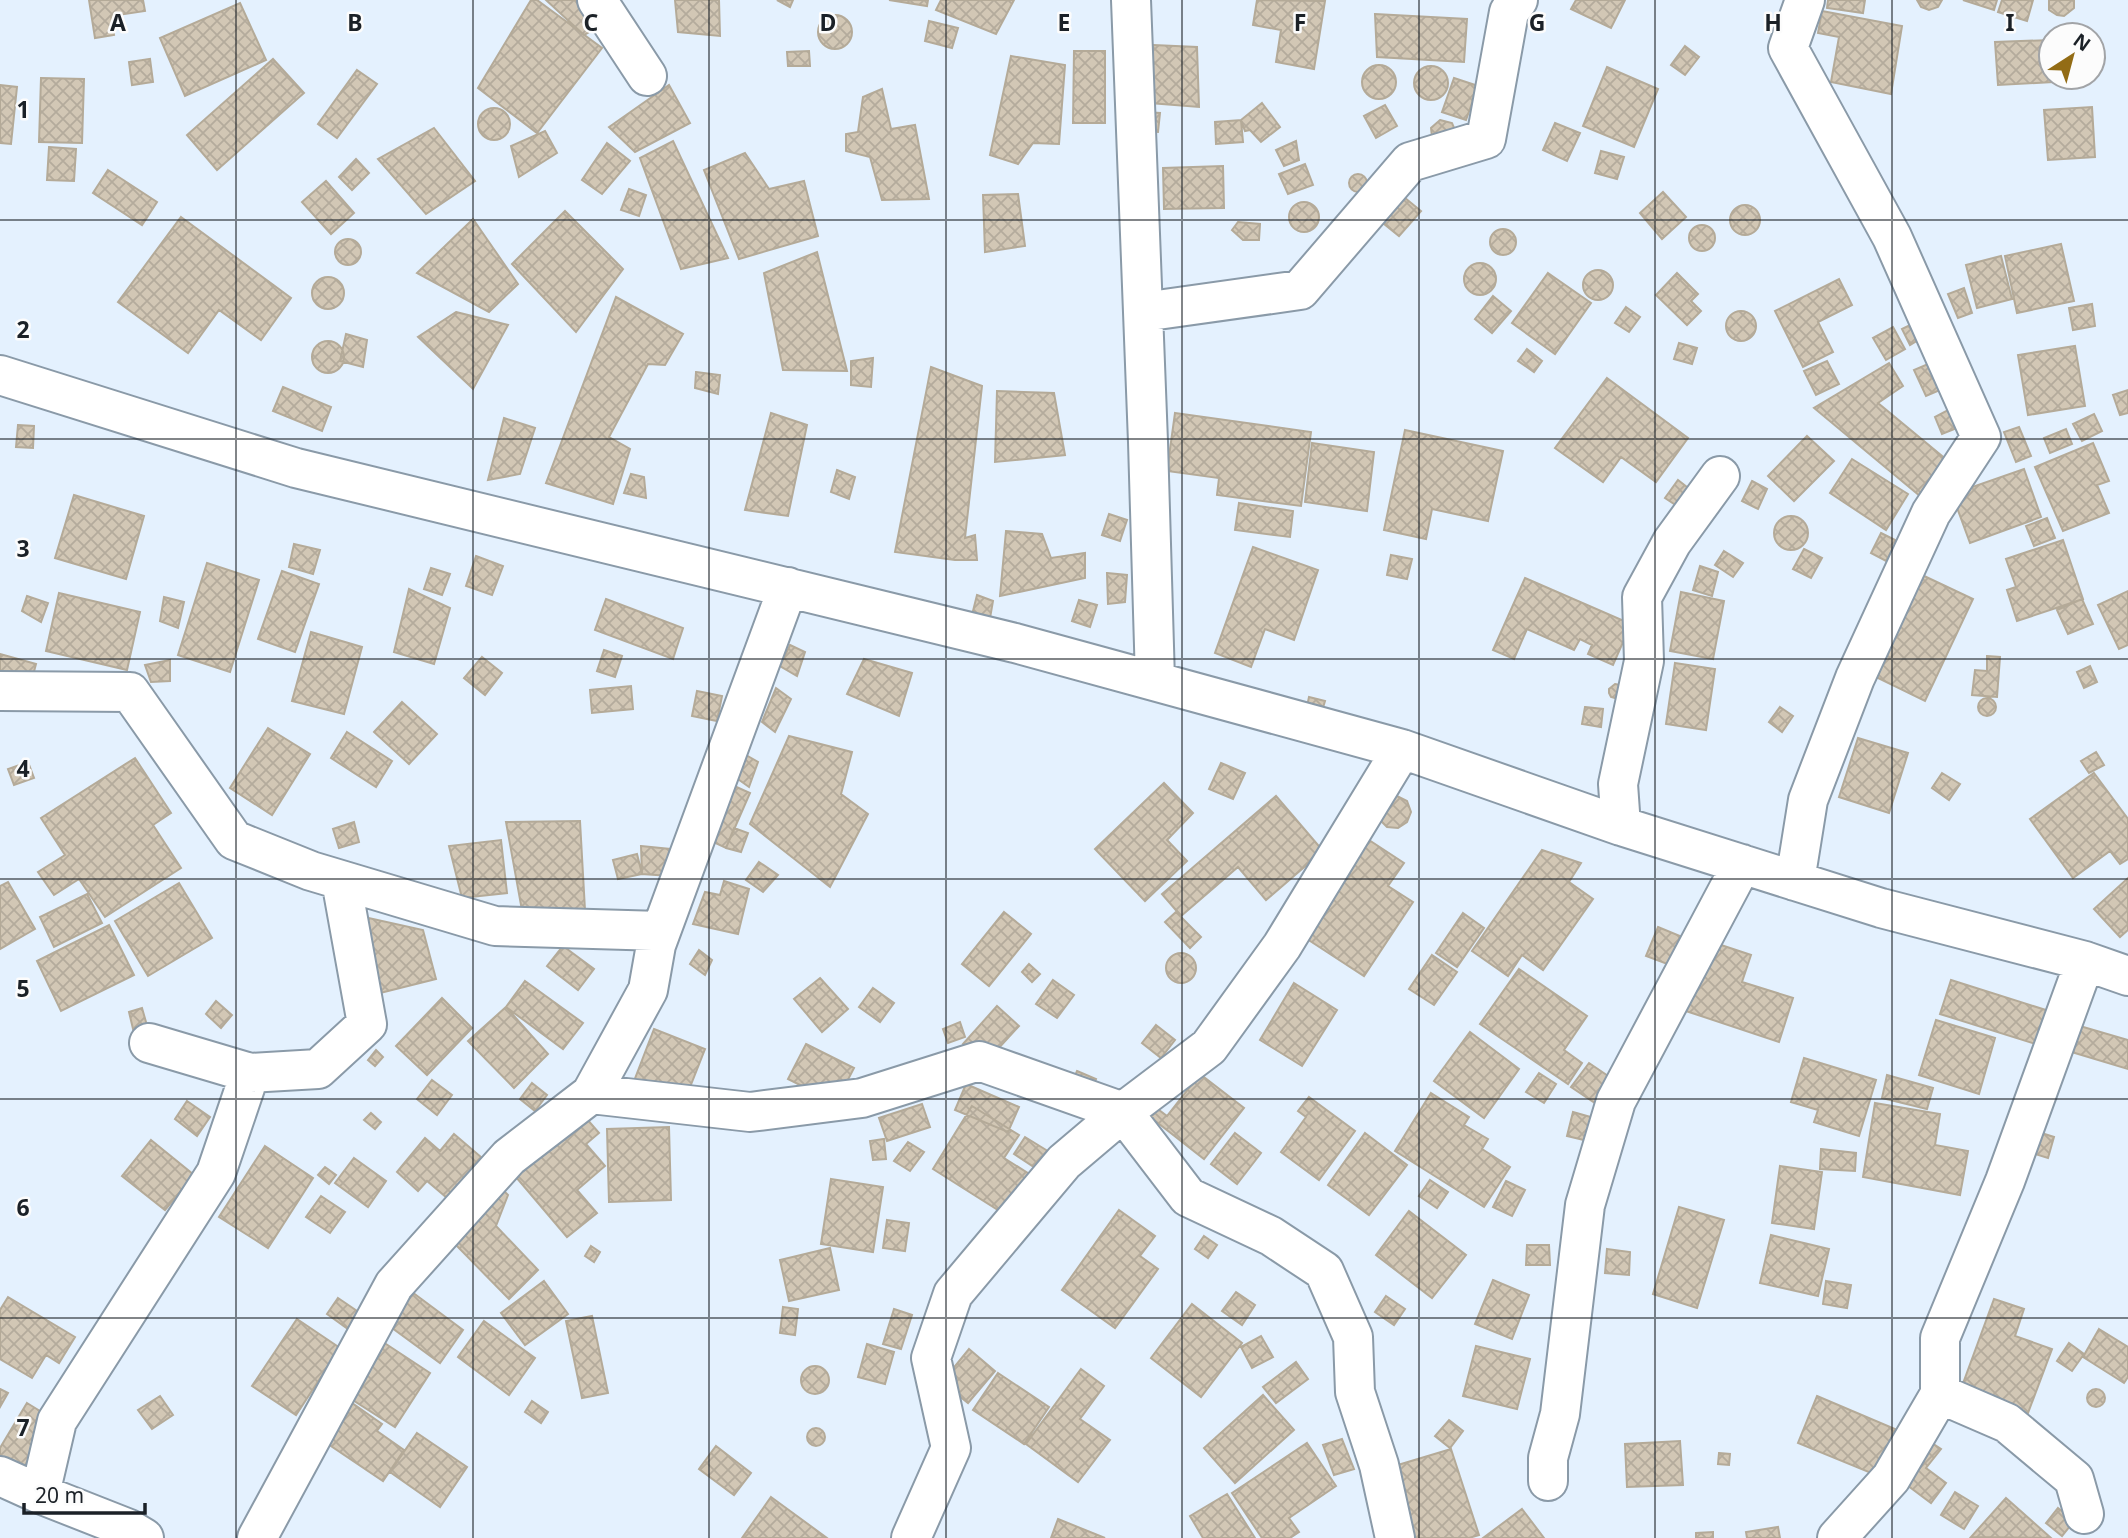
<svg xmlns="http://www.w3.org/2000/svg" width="2128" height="1538" font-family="'Noto Sans',sans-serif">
<defs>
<pattern id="building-cross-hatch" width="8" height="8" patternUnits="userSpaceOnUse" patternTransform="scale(1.75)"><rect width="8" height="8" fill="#d2c7b5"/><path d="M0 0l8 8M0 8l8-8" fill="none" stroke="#b4ab9c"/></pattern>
</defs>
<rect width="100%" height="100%" fill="#e4f1fe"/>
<!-- building -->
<path fill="url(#building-cross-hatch)" stroke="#b4aa98" stroke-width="2" d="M89,0H143L145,11L111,16L114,35L95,38Z
M531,0H537L602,48L537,133L478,88Z
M546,0H578L600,26L584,35Z
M675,0H719L720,36L678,32Z
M777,0H793L790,7Z
M889,0H928L927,6Z
M941,0H1014L996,34L936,10Z
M1257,0L1325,1L1314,69L1276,62L1281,30L1253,25Z
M1576,0H1625L1611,28L1571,9Z
M1828,0H1865L1863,13L1827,8Z
M1917,0H1942L1938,7L1929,10L1921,7Z
M1963,0H1997L1994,10Z
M2002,0H2033L2027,21L1998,12Z
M2049,0H2074V8L2064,16L2057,15L2049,10Z
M240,3L266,60L185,96L160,38Z
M1822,11L1902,26L1891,94L1831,82L1839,37L1818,33Z
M1375,14L1467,19L1464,62L1377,57Z
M818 32a17 17 0 1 1 34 0a17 17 0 1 1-34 0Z
M929,21L958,28L952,48L925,41Z
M2051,40V77H2056L2053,82L1998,85L1995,42Z
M1153,45L1197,47L1199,107L1150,103Z
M1685,46L1699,57L1685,75L1671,65Z
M809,51L810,66H788L787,52Z
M1074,51H1105V123H1073Z
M1011,56L1065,65L1059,144L1033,143L1018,164L990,155Z
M150,59L153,82L132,85L129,62Z
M273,59L304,93L217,170L187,135Z
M1362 82a17 17 0 1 1 34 0a17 17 0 1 1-34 0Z
M1414 83a17 17 0 1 1 34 0a17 17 0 1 1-34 0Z
M1607,67L1658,89L1634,147L1583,126Z
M357,70L377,84L337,138L318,124Z
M41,78L84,79L82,143L39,142Z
M1454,78L1478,86L1466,120L1442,112Z
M0,85L17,87L11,144L0,143Z
M669,85L690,123L635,152L609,127Z
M882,89L891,129L915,125L929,199L882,200L870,157L846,151V134L858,132L863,97Z
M1262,103L1280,127L1261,142L1250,130L1245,131L1241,120Z
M1385,105L1397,126L1376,138L1364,116Z
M2092,107L2095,157L2048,160L2044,110Z
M478 124a16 16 0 1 1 32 0a16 16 0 1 1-32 0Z
M1144,112L1160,113L1158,132L1142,131Z
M1241,120L1243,142L1216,144L1215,122Z
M1440,120L1452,123L1455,130L1432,137L1431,128Z
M1555,123L1580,133L1567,161L1543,150Z
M434,128L475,181L426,214L378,159Z
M545,131L557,153L519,177L511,146Z
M673,141L728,258L681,269L640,158Z
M1296,141L1299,160L1284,166L1276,150Z
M607,143L630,161L602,194L582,180Z
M49,147L76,149L74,181L47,180Z
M1601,151L1624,157L1617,179L1595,173Z
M745,153L769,189L804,181L818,236L739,259L704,170Z
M356,159L369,173L352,190L339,177Z
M1305,164L1313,185L1288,194L1279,174Z
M1223,166L1224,208L1164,209L1163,168Z
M108,170L157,202L142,225L93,193Z
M1349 183a9 9 0 1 1 18 0a9 9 0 1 1-18 0Z
M326,181L354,213L331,234L302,202Z
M629,189L646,195L639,216L621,210Z
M1663,192L1686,217L1662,239L1640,213Z
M1399,193L1421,211L1399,236L1378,219Z
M1018,194L1025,246L985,252L983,195Z
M1289 217a15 15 0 1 1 30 0a15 15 0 1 1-30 0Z
M1730 220a15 15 0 1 1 30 0a15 15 0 1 1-30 0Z
M565,211L623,269L576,332L512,264Z
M181,217L291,298L261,340L219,310L188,353L118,302Z
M473,219L518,284L489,312L417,273Z
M1238,222L1260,224L1259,240H1243L1232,230Z
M1689 238a13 13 0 1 1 26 0a13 13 0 1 1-26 0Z
M1490 242a13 13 0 1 1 26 0a13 13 0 1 1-26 0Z
M335 252a13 13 0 1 1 26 0a13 13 0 1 1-26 0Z
M2061,244L2074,301L2017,313L2005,256Z
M817,252L847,371L783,370L764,273Z
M2001,256L2012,299L1977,308L1966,265Z
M1464 279a16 16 0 1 1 32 0a16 16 0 1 1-32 0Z
M1583 285a15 15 0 1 1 30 0a15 15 0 1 1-30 0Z
M1548,273L1591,303L1555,354L1512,323Z
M1677,273L1698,294L1691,301L1701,311L1687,325L1656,295Z
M312 293a16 16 0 1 1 32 0a16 16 0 1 1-32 0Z
M1839,279L1852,305L1818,322L1833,352L1803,367L1775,311Z
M1964,288L1972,313L1958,318L1948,294Z
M1493,296L1511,311L1492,333L1475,319Z
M616,297L683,334L665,365L648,364L609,437L630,449L613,504L546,483Z
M2092,304L2095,326L2073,330L2069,308Z
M1626,307L1640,317L1629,332L1615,323Z
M1726 326a15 15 0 1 1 30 0a15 15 0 1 1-30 0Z
M456,312L508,325L473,389L418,337Z
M1912,324L1920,339L1910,345L1902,329Z
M1893,327L1905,349L1886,360L1873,338Z
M346,334L367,340L363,367L340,361Z
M312 357a16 16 0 1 1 32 0a16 16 0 1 1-32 0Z
M1679,343L1697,348L1692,364L1674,359Z
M2075,346L2085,406L2028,415L2018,355Z
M1527,349L1542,361L1534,372L1518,361Z
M873,358L871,387L851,385V361Z
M1827,361L1839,384L1816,395L1804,371Z
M1889,363L1903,386L1878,403L1948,461L1920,496L1814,408Z
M1928,364L1940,390L1926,396L1914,370Z
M931,367L982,386L965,538L975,535L977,560H955L895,552Z
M696,372L720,375L718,394L695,388Z
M1607,378L1688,438L1656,482L1621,457L1603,482L1555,448Z
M283,387L331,407L322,431L273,411Z
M2128,390V413L2120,415L2113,395Z
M997,391L1054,393L1065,455L995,462Z
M1948,410L1957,428L1942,434L1935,417Z
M771,413L807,425L788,516L745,510Z
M1175,413L1311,432L1301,506L1217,495L1219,478L1167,471Z
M2094,414L2102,431L2082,441L2073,424Z
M504,418L535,428L520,474L488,480Z
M18,425L34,426L33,448L16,447Z
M2019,427L2031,456L2016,462L2004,432Z
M2066,429L2072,444L2050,453L2044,438Z
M1405,430L1503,451L1488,521L1432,509L1426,539L1384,530Z
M1807,436L1834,461L1794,501L1768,476Z
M1312,443L1374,452L1367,511L1305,502Z
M2093,443L2109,481L2097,485L2109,513L2063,531L2035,467Z
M1852,459L1908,494L1886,530L1830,493Z
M2024,469L2041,517L1970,543L1952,494Z
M837,470L855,477L849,499L831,492Z
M631,474L644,477L646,498L624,493Z
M1678,480L1692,491L1680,508L1665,498Z
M1752,481L1767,489L1758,509L1742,501Z
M74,495L144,516L126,579L55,558Z
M1239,503L1293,511L1290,537L1235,530Z
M1109,514L1127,520L1120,541L1102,535Z
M1774 533a17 17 0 1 1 34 0a17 17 0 1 1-34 0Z
M2047,518L2055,538L2034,546L2026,526Z
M1006,531L1042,534L1051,558L1085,553V578L1000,596Z
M1881,533L1897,541L1886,561L1871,553Z
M2063,540L2083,599L2017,621L2007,590L2016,587L2006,559Z
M294,544L320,550L313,574L289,567Z
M1253,547L1318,570L1294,640L1265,629L1251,667L1215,653Z
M1804,549L1822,558L1811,578L1793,569Z
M1724,551L1743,563L1733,577L1715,565Z
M1391,555L1412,559L1407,579L1387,575Z
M476,556L503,566L492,595L466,586Z
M207,563L259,580L230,672L178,655Z
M1700,566L1718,572L1712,596L1693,590Z
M431,568L450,574L442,595L424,589Z
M282,571L319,584L295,652L258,639Z
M1107,573L1127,575L1125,602L1108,604Z
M1922,575L1973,599L1925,701L1874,676Z
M1525,578L1631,624L1613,665L1588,654L1592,645L1580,639L1574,650L1527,629L1514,659L1493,650Z
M409,589L450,608L434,664L394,652Z
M2128,591V645L2119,649L2098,605Z
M1681,592L1724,601L1713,659L1670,651Z
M59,593L140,612L127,670L46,651Z
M977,595L993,601L989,624L972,615Z
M27,596L48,603L41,622L22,611Z
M164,597L184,602L178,628L160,621Z
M606,599L683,628L673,659L595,630Z
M2082,599L2093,624L2068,634L2057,610Z
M1079,600L1097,605L1090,627L1072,621Z
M311,632L362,647L344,714L292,701Z
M790,645L805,652L797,676L780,666Z
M604,650L622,656L615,677L597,671Z
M0,654L36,664L31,683L0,675Z
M1987,656L2000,657L1997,697L1972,695L1975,670L1987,671Z
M482,657L502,673L485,695L464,678Z
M864,659L912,673L899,716L847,694Z
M170,660V681L151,682L145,665Z
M1675,663L1715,669L1706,730L1666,724Z
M2090,666L2097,682L2084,688L2077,672Z
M1615,684L1620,685L1618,699L1611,697L1609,693V689Z
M631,686L633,709L592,713L590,690Z
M776,688L791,699L775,732L762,722Z
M697,691L722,696L717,721L692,716Z
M1309,697L1325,701L1322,711L1307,706Z
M1978 707a9 9 0 1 1 18 0a9 9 0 1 1-18 0Z
M402,702L437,734L409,764L374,732Z
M1585,707L1603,709L1601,727L1582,724Z
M1780,707L1793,716L1782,732L1769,722Z
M268,728L310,754L272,815L230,788Z
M347,732L392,761L376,787L331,758Z
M789,736L852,752L841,794L868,814L830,887L750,824Z
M1858,738L1908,753L1889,813L1839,797Z
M2096,752L2104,765L2089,773L2081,761Z
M746,755L758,762L749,787L735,777Z
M135,758L171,813L153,825L181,868L105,917L79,879L54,895L38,872L65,855L41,818Z
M28,762L34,778L14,785L8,769Z
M1221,763L1245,773L1233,799L1209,789Z
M1942,773L1960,784L1949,800L1932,788Z
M2094,773L2128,819V859L2120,864L2110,851L2073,878L2030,819Z
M1164,783L1193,813L1167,840L1187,861L1145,901L1095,849Z
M732,785L750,793L726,848L709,840Z
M1276,796L1323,851L1266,900L1238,867L1181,916L1162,894Z
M1391,796H1397L1407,801L1411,812L1407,822L1398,828L1387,827L1380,820Z
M580,821L585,910L523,916L506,822Z
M354,822L359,842L339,848L333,829Z
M734,828L748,833L741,852L726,848Z
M501,840L507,893L462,898L449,846Z
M1369,840L1404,863L1388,886L1413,902L1364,976L1304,937Z
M641,846L670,849V876L642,874Z
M1542,850L1581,863L1569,882L1593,899L1543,970L1522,955L1508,976L1472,951Z
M637,854L642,874L618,879L613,860Z
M759,862L778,875L763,892L746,880Z
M2128,878V930L2120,937L2094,909Z
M724,881L749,889L738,934L693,924L705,892L720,895Z
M8,882L35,929L0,949V886Z
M179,883L212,938L148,976L115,921Z
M87,894L102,923L54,947L40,917Z
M1004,912L1031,934L989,986L962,964Z
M1176,912L1201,937L1190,948L1165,922Z
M1463,913L1484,928L1457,967L1436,953Z
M355,915L423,930L436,979L376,994Z
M109,925L134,975L61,1011L37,961Z
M1658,927L1680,936L1670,965L1646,956Z
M1709,941L1751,955L1742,982L1793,998L1779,1042L1686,1011Z
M563,946L594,969L578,990L547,966Z
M699,950L712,960L705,975L690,964Z
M1166 968a15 15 0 1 1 30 0a15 15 0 1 1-30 0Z
M1432,955L1457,972L1434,1005L1409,989Z
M1029,964L1040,974L1032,982L1022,972Z
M1519,969L1587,1016L1564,1050L1582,1063L1568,1084L1480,1024Z
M820,978L848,1009L822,1032L794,999Z
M1053,980L1074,995L1057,1018L1036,1004Z
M1951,980L2052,1012L2042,1046L1940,1014Z
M525,981L583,1023L563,1049L506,1007Z
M1294,983L1337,1010L1302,1066L1260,1040Z
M873,988L894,1003L880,1022L859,1007Z
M442,998L472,1028L427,1075L396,1046Z
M216,1001L232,1015L221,1028L206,1014Z
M997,1006L1019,1026L985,1063L963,1044Z
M506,1007L548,1054L514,1088L468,1041Z
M142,1008L148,1029L134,1033L129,1012Z
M1936,1020L1995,1038L1979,1094L1919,1075Z
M960,1022L965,1037L948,1043L943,1029Z
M2073,1024L2128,1040V1069L2065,1050Z
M1156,1025L1175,1040L1161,1058L1142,1043Z
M654,1029L705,1049L681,1110L631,1089Z
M1470,1032L1519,1069L1484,1118L1434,1081Z
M806,1044L854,1068L836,1103L788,1079Z
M376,1050L383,1057L375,1066L368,1060Z
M1804,1058L1876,1080L1859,1136L1814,1122L1818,1110L1791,1102Z
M1589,1063L1617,1082L1601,1107L1571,1087Z
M1077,1071L1096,1079L1090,1094L1071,1085Z
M1539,1073L1556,1084L1544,1103L1526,1092Z
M1200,1074L1244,1108L1204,1159L1149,1116L1155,1107L1167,1116Z
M1887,1075L1933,1088L1927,1109L1882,1098Z
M432,1080L452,1095L437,1115L417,1099Z
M532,1083L547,1095L535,1111L520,1099Z
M966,1084L1019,1107L1008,1132L955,1110Z
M1431,1093L1469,1117L1464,1125L1488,1139L1482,1149L1510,1167L1484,1207L1395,1151Z
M1309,1097L1355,1131L1319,1180L1281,1152L1306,1117L1298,1111Z
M187,1101L210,1117L197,1136L175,1119Z
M1875,1103L1940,1114L1935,1145L1968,1151L1960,1195L1863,1177Z
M922,1104L930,1127L887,1141L879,1118Z
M972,1106L1019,1135L1004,1158L1031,1175L1006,1215L933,1169Z
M1573,1112L1594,1118L1588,1141L1567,1136Z
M371,1113L381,1122L375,1129L364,1120Z
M586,1118L599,1133L586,1144L605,1166L577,1190L597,1213L567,1237L516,1177Z
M669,1127L671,1200L609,1202L607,1129Z
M2035,1131L2054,1137L2048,1158L2029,1152Z
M1235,1133L1261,1153L1237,1184L1211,1164Z
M1365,1133L1407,1165L1369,1215L1328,1185Z
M454,1134L488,1163L453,1203L427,1181L418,1191L397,1172L425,1138L440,1151Z
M1025,1137L1051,1153L1040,1171L1014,1154Z
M884,1139L886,1159L873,1160L870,1141Z
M151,1140L194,1175L165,1210L122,1176Z
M908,1142L924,1152L910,1171L894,1161Z
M265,1146L313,1178L268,1248L219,1217Z
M1821,1149L1856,1153L1855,1171L1820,1169Z
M354,1158L386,1181L368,1207L335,1183Z
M1780,1166L1822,1172L1814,1229L1772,1223Z
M325,1167L336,1175L329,1184L318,1175Z
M831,1179L883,1187L873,1252L821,1244Z
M1430,1180L1448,1192L1437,1208L1419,1196Z
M494,1181L508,1195L496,1226L538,1270L509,1299L450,1239Z
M1506,1181L1525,1190L1512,1216L1493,1207Z
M321,1196L345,1212L330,1233L306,1217Z
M1679,1207L1724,1220L1697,1308L1653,1294Z
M1119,1210L1155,1236L1140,1256L1158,1269L1115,1328L1062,1290Z
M1409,1211L1466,1255L1432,1298L1376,1255Z
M887,1220L909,1223L905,1251L883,1248Z
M1771,1235L1829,1249L1818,1296L1760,1283Z
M1204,1236L1217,1245L1208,1258L1195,1249Z
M1527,1245H1549L1550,1265H1526Z
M591,1246L600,1252L594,1262L585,1256Z
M830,1248L839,1290L789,1301L780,1260Z
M1607,1249L1630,1252L1629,1275L1605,1273Z
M1493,1280L1529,1295L1512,1339L1475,1324Z
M544,1281L568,1314L525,1345L501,1313Z
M1826,1281L1851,1285L1847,1308L1823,1304Z
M412,1292L463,1330L440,1363L388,1325Z
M1236,1292L1255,1305L1242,1325L1222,1311Z
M1386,1296L1405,1309L1394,1325L1375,1312Z
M8,1297L75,1337L59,1363L46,1355L32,1378L0,1359V1310Z
M338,1298L360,1313L348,1329L327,1314Z
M1994,1299L2024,1309L2015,1336L2052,1349L2028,1413L1961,1389Z
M1192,1304L1242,1343L1201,1397L1151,1358Z
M783,1307L798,1309L795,1335L780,1333Z
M894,1309L912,1315L901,1349L883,1344Z
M592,1316L608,1393L582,1398L566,1321Z
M297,1319L340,1348L296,1415L252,1386Z
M484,1321L535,1358L509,1395L458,1357Z
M2099,1329L2128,1347V1377L2124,1383L2083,1357Z
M1261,1336L1273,1357L1252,1368L1241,1347Z
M383,1342L430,1373L395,1427L348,1397Z
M2069,1343L2084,1354L2072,1371L2057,1361Z
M867,1344L894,1352L885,1384L858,1377Z
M1476,1346L1530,1359L1517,1409L1463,1396Z
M969,1349L995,1371L968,1403L942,1382Z
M1296,1362L1308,1379L1276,1403L1263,1387Z
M801 1380a14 14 0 1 1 28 0a14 14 0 1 1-28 0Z
M1081,1369L1104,1386L1080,1419L1110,1440L1078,1482L1026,1444Z
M998,1373L1049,1407L1024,1444L973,1410Z
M0,1389L8,1393L0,1407Z
M2087 1398a9 9 0 1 1 18 0a9 9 0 1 1-18 0Z
M1263,1395L1294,1430L1235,1483L1204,1448Z
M160,1396L173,1415L152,1429L138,1410Z
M1817,1396L1895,1429L1876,1475L1798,1443Z
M345,1398L382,1424L377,1431L404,1450L383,1481L319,1438Z
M532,1401L548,1412L541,1423L525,1412Z
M27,1403L53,1419L18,1477L0,1466V1448Z
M1449,1420L1463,1431L1450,1448L1435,1436Z
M807 1437a9 9 0 1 1 18 0a9 9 0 1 1-18 0Z
M417,1433L467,1467L440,1507L390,1472Z
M1342,1439L1354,1469L1334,1475L1323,1445Z
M1680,1441L1683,1485L1627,1487L1625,1444Z
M1307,1443L1336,1486L1289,1518L1299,1532L1290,1538H1262L1232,1493Z
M1932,1443L1941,1449L1926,1468L1946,1483L1931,1503L1903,1482Z
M716,1446L751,1473L734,1495L699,1469Z
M1451,1449L1479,1535L1469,1538H1411L1388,1468Z
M1719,1453L1730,1454L1729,1465L1718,1464Z
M1955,1492L1978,1506L1964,1529L1941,1515Z
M1227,1494L1255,1538H1203L1190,1516Z
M771,1497L827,1538H742Z
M2006,1498L2051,1538L1971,1537Z
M2058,1508L2074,1521L2062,1536L2046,1523Z
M1522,1509L1544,1538H1483Z
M1058,1519L1105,1538H1051Z
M1778,1527L1780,1538H1747L1746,1532Z
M1713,1532V1538H1696V1533Z"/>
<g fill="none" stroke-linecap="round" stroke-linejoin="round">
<!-- minor casing -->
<g stroke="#8a9aa8" stroke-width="42">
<path id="minor" d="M597,0L647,76
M1131,0L1148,442L1155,680
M1143,312L1300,290L1410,162L1486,139L1509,12L1518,0
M0,375L296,468L1015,643L1402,749L1621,826L1881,908L2085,961L2128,976
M0,691L130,692L234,840L311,871L495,926L661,931
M1621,826L1618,784L1644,661L1642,597L1672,542L1720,476
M1795,881L1808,800L1855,678L1931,513L1981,437L1892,237L1788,48L1805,0
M149,1043L250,1073L318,1069L367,1024L341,880
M591,1094L648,990L656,945L788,587
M1940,1394L2007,1423L2074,1479L2084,1514
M0,1476L40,1494L129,1529L144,1538
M1548,1481V1458L1560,1414L1585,1205L1616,1101L1742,864
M40,1494L57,1421L216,1173L250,1073
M257,1538L394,1285L509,1157L591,1094L750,1112L862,1098L979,1061L1123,1112L1188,1197L1271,1236L1324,1271L1353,1337L1355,1392L1379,1465L1395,1538
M911,1538L951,1448L931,1358L953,1294L1064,1162L1123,1112L1209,1047L1282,946L1402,749
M1837,1538L1891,1478L1940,1394V1338L2005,1181L2085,961"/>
</g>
<!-- minor -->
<use href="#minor" stroke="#fff" stroke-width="38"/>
</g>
<!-- grid -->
<path fill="none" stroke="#1b2127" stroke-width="2" stroke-opacity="0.55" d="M236,0V1538M473,0V1538M709,0V1538M946,0V1538M1182,0V1538M1419,0V1538M1655,0V1538M1892,0V1538M0,220H2128M0,439H2128M0,659H2128M0,879H2128M0,1099H2128M0,1318H2128"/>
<g font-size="23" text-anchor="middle" font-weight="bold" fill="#1b2127" stroke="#fcfcfc" stroke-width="5" stroke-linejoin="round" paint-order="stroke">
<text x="118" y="31">A</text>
<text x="355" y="31">B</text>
<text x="591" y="31">C</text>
<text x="828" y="31">D</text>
<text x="1064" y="31">E</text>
<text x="1300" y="31">F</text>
<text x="1537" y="31">G</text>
<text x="1773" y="31">H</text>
<text x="2010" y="31">I</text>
<text x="23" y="118">1</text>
<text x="23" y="338">2</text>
<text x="23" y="557">3</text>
<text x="23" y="777">4</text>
<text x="23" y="997">5</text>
<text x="23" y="1216">6</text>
<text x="23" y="1436">7</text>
</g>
<!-- north arrow -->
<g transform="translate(2072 56) rotate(36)"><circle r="33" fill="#fcfcfc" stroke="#a2a4a7" stroke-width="2"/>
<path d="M0-5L12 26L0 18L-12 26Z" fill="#936c15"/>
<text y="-10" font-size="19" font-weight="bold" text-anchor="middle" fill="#1b2127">N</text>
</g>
<!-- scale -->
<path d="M24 1503v10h121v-10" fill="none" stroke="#1b2127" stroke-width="3.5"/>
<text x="35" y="1503" font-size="21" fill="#1b2127" stroke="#fcfcfc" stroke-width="5" paint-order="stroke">20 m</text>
</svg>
